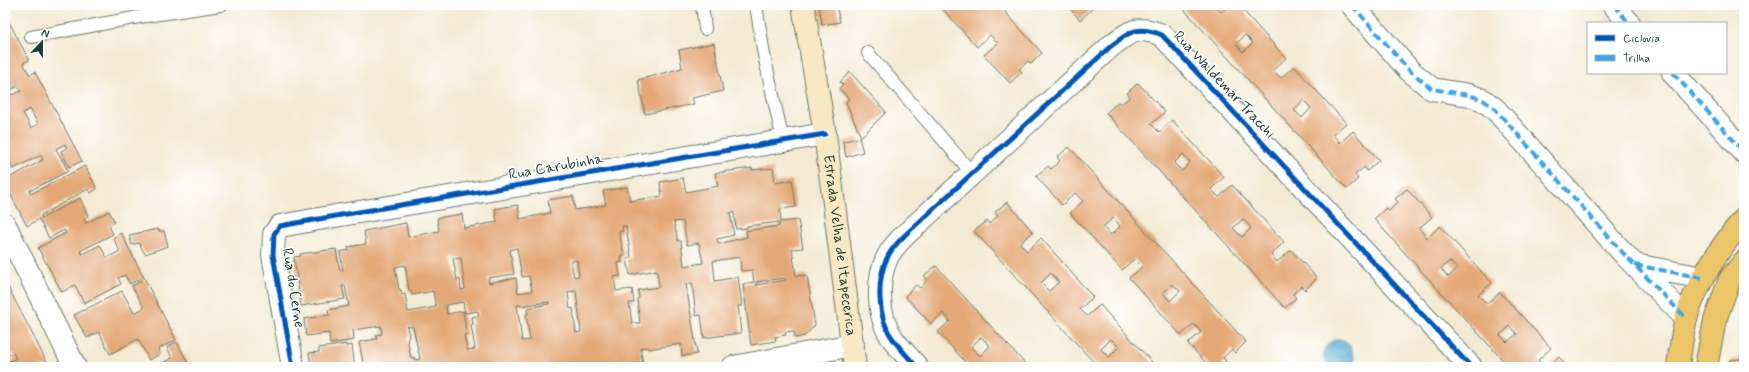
<svg xmlns="http://www.w3.org/2000/svg" width="1749" height="372" font-family="Mynerve,sans-serif">
<defs>
<pattern id="water-waves" width="16" height="10" patternUnits="userSpaceOnUse"><rect width="16" height="10" fill="#56acd3"/><path d="M0 5q4-4 8 0t8 0" fill="none" stroke="#478dac"/></pattern>
</defs>
<rect width="100%" height="100%" fill="#fff"/>
<filter id="ink" filterUnits="userSpaceOnUse"><feTurbulence type="fractalNoise" baseFrequency=".025" numOctaves="2"/><feDisplacementMap in="SourceGraphic" scale="8" xChannelSelector="R" yChannelSelector="G"/><feConvolveMatrix kernelMatrix="1 2 1 2 8 2 1 2 1" color-interpolation-filters="sRGB"/></filter>
<filter id="wash" filterUnits="userSpaceOnUse"><feTurbulence type="fractalNoise" baseFrequency=".012" numOctaves="4" result="noise"/><feDisplacementMap in="SourceGraphic" scale="16" xChannelSelector="R" yChannelSelector="G"/><feGaussianBlur stdDeviation="0.9" result="paint"/><feColorMatrix in="noise" values="0 0 0 0 0 0 0 0 0 0 0 0 0 0 0 0 0 1.4 0 .05"/><feComposite in="paint" operator="in"/></filter>
<g filter="url(#wash)">
<rect width="100%" height="100%" fill="#f3ead3"/>
<!-- water -->
<path fill="url(#water-waves)" stroke="#3a7484" d="M1338,339C1355,341 1351,355 1357,367H1330C1318,357 1324,342 1338,339Z"/>
<g id="blocks">
<!-- building -->
<path fill="#e4a877" fill-rule="evenodd" d="M819,5H836L840,22L822,25Z
M939,5H960L966,11L972,5H999L1042,53L1031,64L1028,61L1019,69L1022,72L1010,83L984,55L998,43L990,35L977,47Z
M1067,5H1088L1092,9L1080,20Z
M1180,5H1215L1221,12L1229,5H1238L1286,58L1273,70L1281,78L1294,66L1346,123L1333,135L1340,143L1353,131L1379,160L1367,171L1364,167L1355,175L1358,179L1347,189ZM1245,35L1253,43L1243,52L1236,44ZM1303,100L1311,108L1302,118L1294,110Z
M8,20L29,60L23,63L30,75L35,72L82,161L69,167L61,151L67,148L65,144L56,149L68,171L29,191L31,194L85,166L97,189L90,193L88,189L41,215L42,218L80,198L88,216L84,219L86,223L109,211L115,222L109,226L113,234L80,251L82,254L100,245L107,258L120,251L113,238L121,233L176,340L158,349L160,354L149,360L138,339L110,354L99,332L87,338L74,315L122,291L134,313L144,308L132,286L141,281L140,279L130,284L125,275L118,278L121,284L84,303L75,285L62,292L38,248L66,233L64,230L49,238L39,219L27,226L5,184V180L43,160L41,155L13,169L5,153V64H7L5,60V22ZM18,86L21,91L12,95L9,91ZM30,109L38,124L31,128L23,113Z
M714,43L723,91L692,98L694,104L645,114L638,80L682,68L679,50Z
M850,72L886,112L861,137L846,102L849,99L839,88L843,85L840,82Z
M1138,83L1165,112L1151,124L1159,132L1172,120L1224,177L1211,189L1219,197L1232,185L1284,242L1271,255L1277,262L1291,250L1317,278L1305,290L1302,286L1293,294L1296,298L1285,308L1106,113L1118,102L1121,104L1130,97L1127,93ZM1183,154L1190,162L1182,171L1174,163ZM1243,219L1251,228L1242,237L1233,228Z
M859,138L863,152L846,157L843,141Z
M1069,147L1246,342L1235,353L1232,349L1223,358L1226,361L1220,367H1210L1188,344L1201,332L1194,324L1181,335L1129,278L1142,267L1134,259L1122,270L1070,213L1083,201L1075,193L1062,205L1036,176L1048,166L1051,169L1060,161L1057,157ZM1113,218L1120,226L1111,235L1103,227ZM1172,284L1180,291L1170,301L1163,293Z
M752,168V170L773,168L775,183L792,180L796,207L780,209L781,222L798,220L803,248L792,249L796,276L807,275L815,325L805,336L795,338L794,331L785,332L786,335L775,337L776,341L751,345L743,284L754,282L752,270L741,271L740,257L713,261L715,281L738,277L742,306H738L741,333L704,338L701,315L696,316L692,283L686,284L697,354L682,356L681,344L648,349V347L640,348L643,363L617,367H364L359,342L377,339L376,335L382,334L381,326L353,330L354,340L330,344L329,333L306,336L304,319L329,315L328,310L349,306L345,286H342L345,299L301,306L294,257L301,256L300,254L336,249L340,271L343,270L340,252L349,250L348,247L366,244L364,231L406,223L408,237L439,231L437,218L462,214L464,228L497,222L495,209L505,207L518,205L520,219L550,213L548,200L573,196L575,210L606,205L603,191L627,187L630,201L662,196L660,182L683,178L686,192L718,186L715,173ZM734,212L736,229L747,228V226L779,222V226L746,231L747,237L718,244L717,239L734,235L730,213ZM683,221L687,245L699,243L703,263L684,266L681,241H678L674,222ZM622,226H626L631,258L627,259L630,275L657,270L659,287L638,290L639,298L637,299L640,323H632L629,303H634L632,289L616,291L614,277L620,276L618,263L622,262L621,257L624,256L619,232L623,231ZM517,248L522,277L529,276L532,291L518,293L516,278L489,283L488,278L514,274L510,250ZM456,257V259L461,258L465,289L461,290L460,279L457,280L453,258ZM577,260L579,276L574,277L571,261ZM405,265L409,291H411L412,295L433,291L436,307L408,312L405,294L402,295L401,290H399L395,267ZM785,278L786,280L756,285V282ZM576,291L581,332L576,333L573,308L570,309L568,292ZM463,302L465,313L478,311L479,316L472,317L473,324L471,325L475,349L467,350L464,335H467L463,311L447,314L446,305ZM549,302V304L527,308L528,314H526L530,340L522,341L517,305H520V306ZM407,326L413,327L420,359L415,360L414,357L411,358L407,338L409,337Z
M1407,189L1432,217L1419,228L1427,238L1440,226L1492,283L1478,295L1487,304L1500,292L1551,348L1538,360L1544,367H1509L1374,219L1386,208L1389,211L1398,202L1395,199ZM1450,261L1457,269L1448,277L1441,269ZM1510,326L1517,334L1507,342L1500,335Z
M1007,202L1033,232L1020,243L1027,251L1041,238L1093,297L1080,309L1087,316L1100,305L1152,362L1147,367H1098L974,231L987,221L989,224L998,216L995,212ZM1051,273L1059,282L1049,291L1041,283ZM1111,339L1119,347L1109,357L1101,349Z
M158,229L159,231H164L168,246L145,254L139,243L132,245L129,235Z
M936,266L1028,367H970L938,332L950,321L943,313L931,324L905,296L916,285L920,288L928,280L924,276ZM981,337L990,346L980,356L971,347Z
M5,281L38,345L49,367H5V364L16,358L13,353L5,357Z
M1742,335H1744V367H1729L1730,360L1741,359Z
M177,342L190,367H155L172,358L167,347Z
M346,344V346L352,345L355,367H311L309,353L319,352V348Z
M1559,357L1568,367H1548Z"/>
</g>
</g>
<g filter="url(#ink)">
<use href="#blocks" fill-opacity="0" stroke="#697a6c" stroke-width="1"/>
<g fill="none" stroke-linecap="round" stroke-linejoin="round">
<!-- lane casing -->
<g stroke="#697a6c" stroke-width="14">
<path id="lane" d="M702,5L705,29
M756,5L764,55L783,141
M31,37L139,17L221,5
M868,53L972,173"/>
</g>
<!-- street casing -->
<g stroke="#697a6c" stroke-width="24">
<path id="street" d="M1352,5L1409,70L1432,89L1469,95L1483,100L1495,109L1624,254L1686,318
M1614,5L1629,23
M1673,73L1744,152
M5,225L75,367
M1635,265L1703,278
M293,367L273,255L274,234L280,226L341,215L825,134
M733,367L853,345
M917,367C909,358 900,349 893,339C877,318 876,279 888,256C892,248 899,241 905,235L1111,46C1130,31 1138,25 1162,35L1471,367"/>
</g>
<!-- secondary casing -->
<g stroke="#697a6c" stroke-width="24">
<g id="secondary">
<path id="s1" d="M803,5L825,134L855,367"/>
</g>
</g>
<!-- primary casing -->
<g stroke="#697a6c" stroke-width="24">
<path id="primary" d="M1678,367C1680,351 1682,334 1686,319C1695,285 1721,245 1744,219
M1706,367L1715,320L1730,279L1744,262"/>
</g>
<!-- lane -->
<use href="#lane" stroke="#fff" stroke-width="12"/>
<!-- street -->
<use href="#street" stroke="#fff" stroke-width="22"/>
<!-- secondary -->
<use href="#secondary" stroke="#f8e8c3" stroke-width="22"/>
<!-- primary -->
<use href="#primary" stroke="#edc569" stroke-width="22"/>
<!-- quiet -->
<path stroke="#3da4eb" stroke-width="4" stroke-dasharray="8 4" stroke-linecap="butt" d="M1352,5L1409,70L1432,89L1469,95L1483,100L1495,109L1624,254L1686,318
M1614,5L1629,23
M1673,73L1744,152
M1635,265L1703,278"/>
<!-- cycleway casing -->
<g stroke="#fff" stroke-width="8">
<path id="cycleway" d="M293,367L273,255L274,234L280,226L341,215L825,134
M917,367C909,358 900,349 893,339C877,318 876,279 888,256C892,248 899,241 905,235L1111,46C1130,31 1138,25 1162,35L1471,367"/>
</g>
<!-- cycleway -->
<use href="#cycleway" stroke="#0057b8" stroke-width="5"/>
</g>
</g>
<g text-anchor="middle" dominant-baseline="central" stroke-width="3" stroke-linejoin="round" paint-order="stroke">
<!-- street labels -->
<g font-size="15" fill="#1f3d34" stroke="#fff">
<text transform="translate(1224 85) rotate(47)">Rua Waldemar Tracchi</text>
<text transform="translate(556 167) rotate(-10)">Rua Carubinha</text>
<text stroke="none"><textPath href="#s1" startOffset="243">Estrada Velha de Itapecerica</textPath></text>
<text transform="translate(293 288) rotate(81)">Rua do Cerne</text>
</g>
</g>
<!-- margin -->
<rect width="1749" height="372" fill="none" stroke="#fff" stroke-width="20"/>
<!-- legend -->
<rect x="1587" y="22" width="140" height="52" fill="#ffffff" stroke="#a5b1ae"/>
<rect x="1595" y="35" width="20" height="6" fill="#0057b8" stroke="#a5b1ae"/>
<text x="1623" y="42" font-size="12" fill="#1f3d34">Ciclovia</text>
<rect x="1595" y="55" width="20" height="6" fill="#3da4eb" stroke="#a5b1ae"/>
<text x="1623" y="62" font-size="12" fill="#1f3d34">Trilha</text>
<!-- north arrow -->
<g transform="translate(42 42) rotate(22)" stroke="#ffffff" stroke-width="3" paint-order="stroke">
<path d="M0-3L7 15L0 10L-7 15Z" fill="#1f3d34"/>
<text y="-6" font-size="11" font-weight="bold" text-anchor="middle" fill="#1f3d34">N</text>
</g>
</svg>
